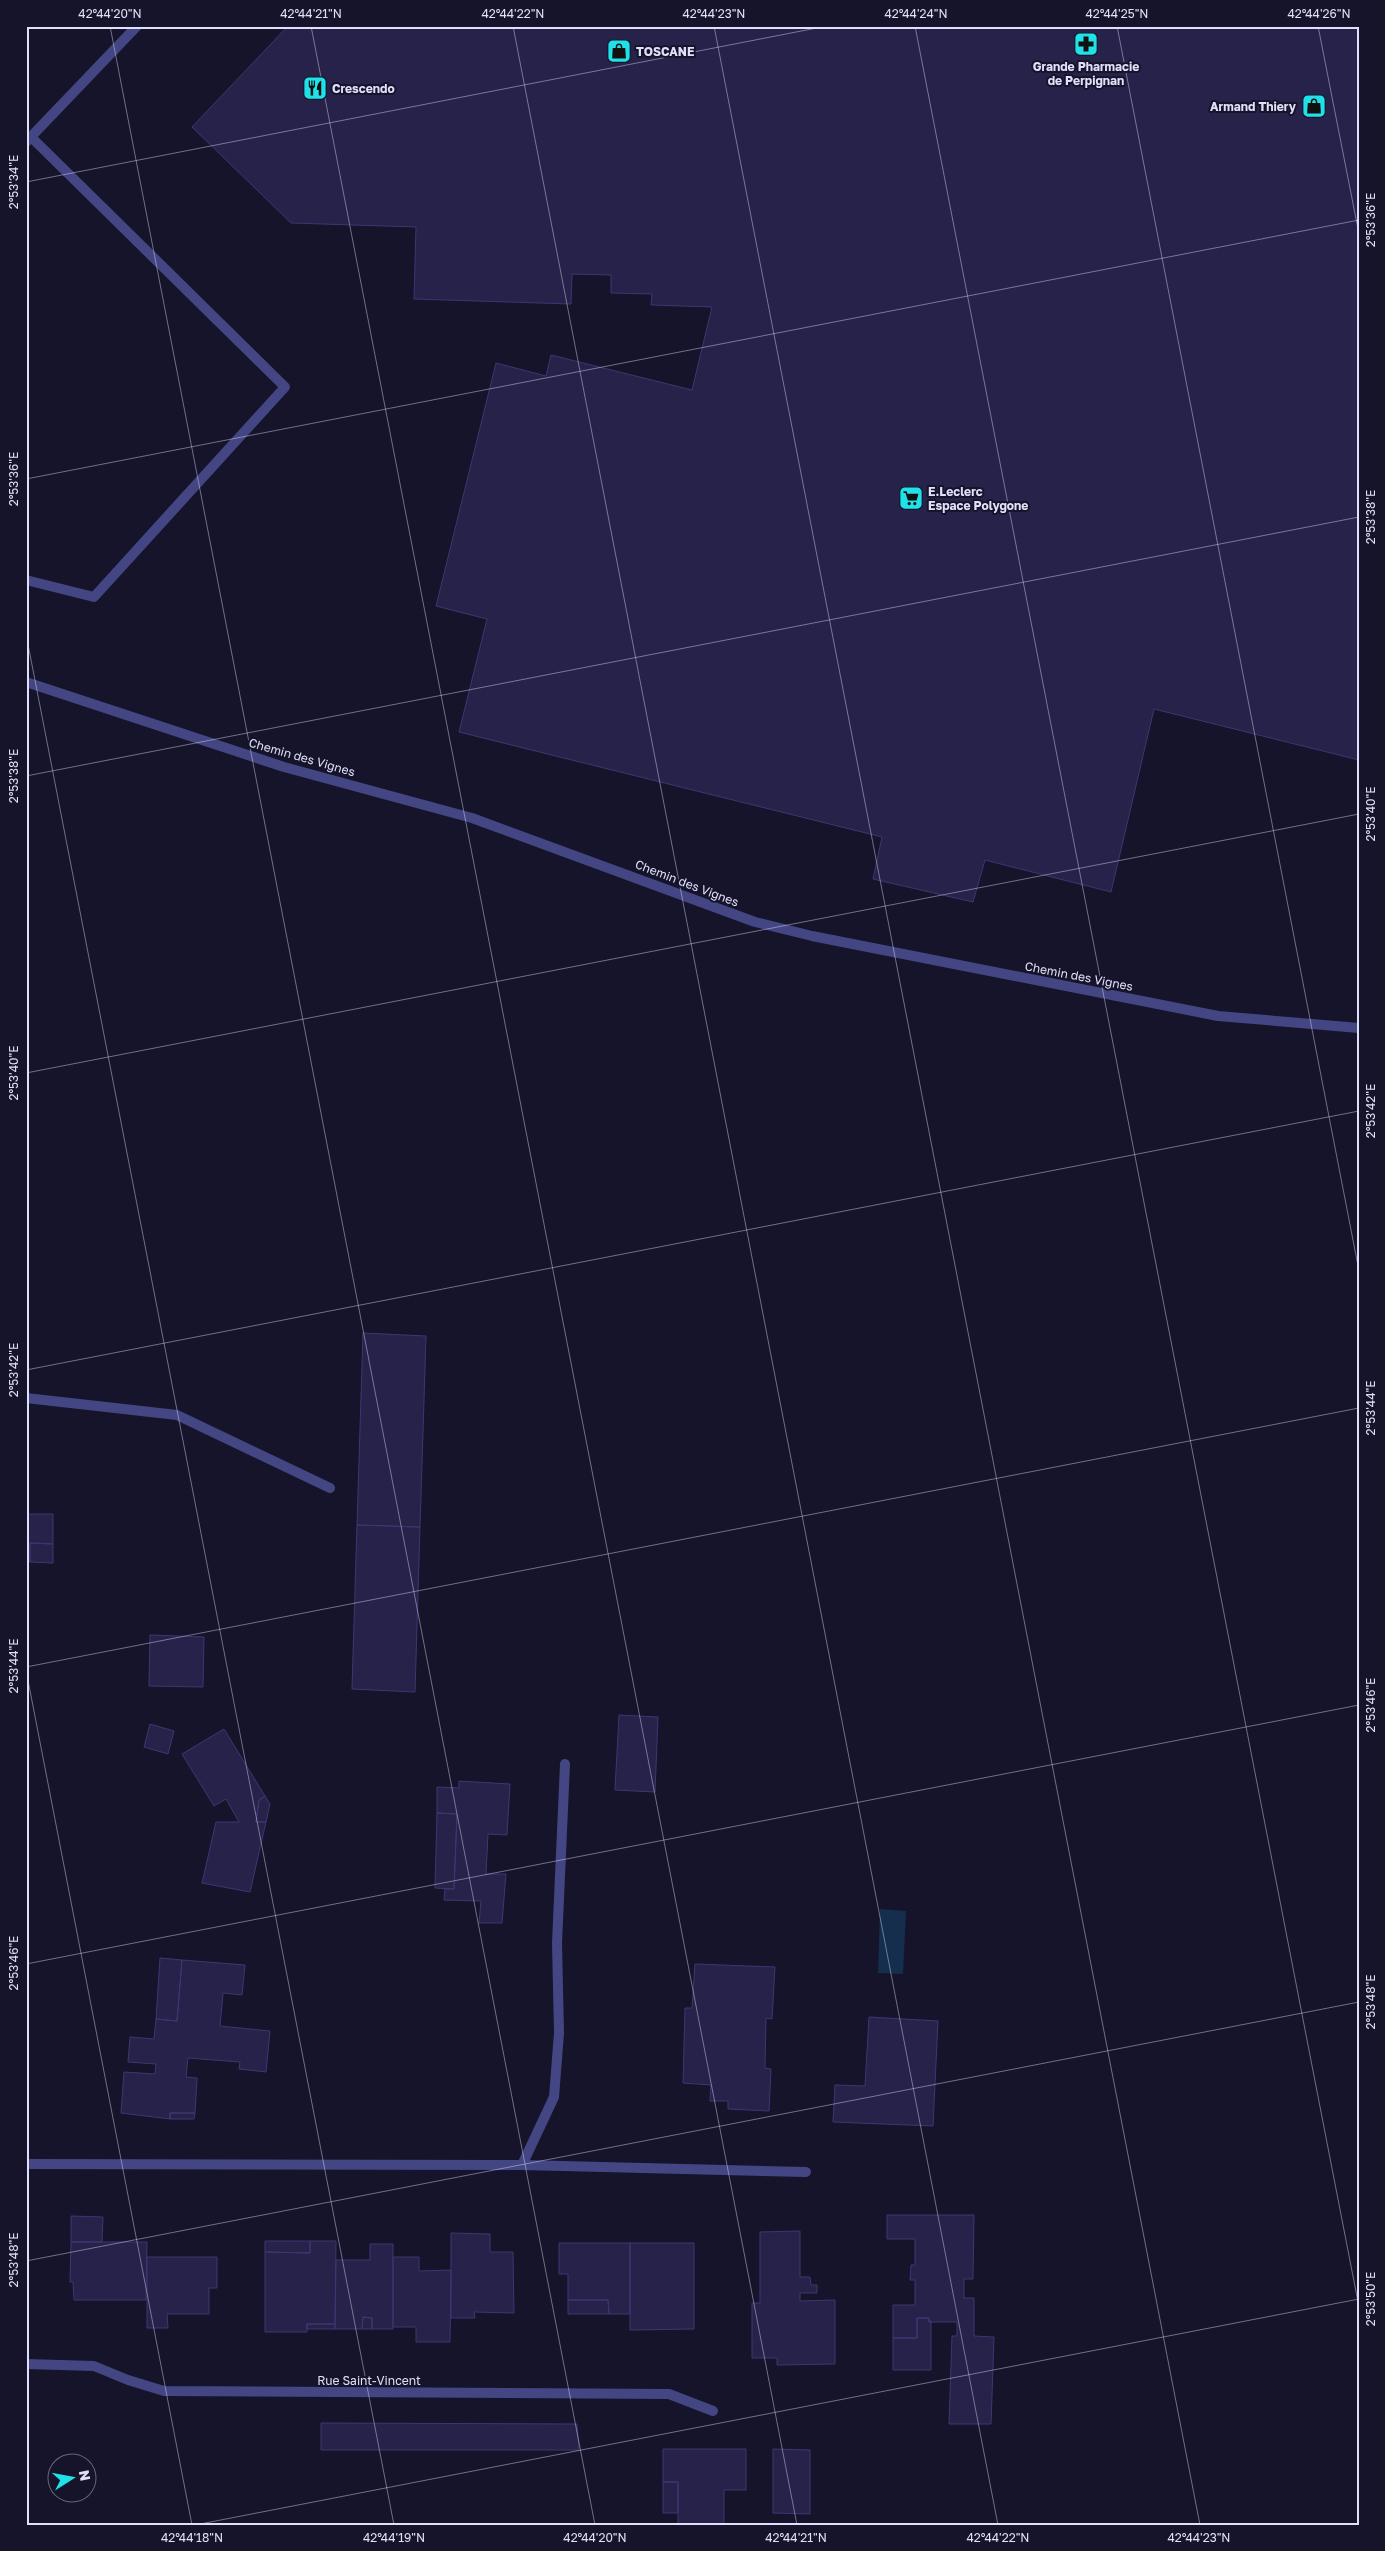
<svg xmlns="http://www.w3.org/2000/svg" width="1385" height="2551" font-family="'Golos Text',sans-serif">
<rect width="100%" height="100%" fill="#16142a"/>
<!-- water -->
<path fill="#152e4d" d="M880,1909L906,1911L903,1974L878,1973Z"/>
<!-- building -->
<path fill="#272249" stroke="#3e3673" d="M288,26H1359V760L1154,709L1111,892L985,860L973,902L873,879L882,837L459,732L487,619L436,606L496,363L546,376L551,355L692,390L712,307L651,305L652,294L611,293V275L572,274L571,304L414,299L416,227L291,223L192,127Z
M363,1333L426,1336L420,1527L357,1525Z
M26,1514H53V1544L30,1543V1562L26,1561Z
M357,1525L420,1527L415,1692L352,1689Z
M30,1543L53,1544V1563L30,1562Z
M150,1635L204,1637L203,1687L149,1686Z
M619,1715L658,1717L655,1792L615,1790Z
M150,1724L174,1731L168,1754L144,1747Z
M224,1729L265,1796L259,1800L256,1822H266L250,1892L202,1883L216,1822H239L226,1799L214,1806L182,1754Z
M459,1781L510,1784L507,1835L488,1834L486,1874H506L502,1923H479L481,1901L444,1900L445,1889H454L457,1814L437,1813V1787L459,1788Z
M265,1796L270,1804L266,1822H256L259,1800Z
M437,1813L457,1814L454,1889L435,1888Z
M160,1958L182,1960L177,2021L156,2019Z
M182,1960L245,1965L242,1995L223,1993L220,2026L270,2031L266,2072L239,2069L240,2062L188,2058L186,2077L197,2078L195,2113H170V2119L121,2113L124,2072L155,2074L156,2064L128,2062L130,2037L154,2039L156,2019L177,2021Z
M695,1964L775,1967L772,2019L766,2018L765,2068L771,2069L769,2111L728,2109V2101H710L711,2085L683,2083L685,2008H692Z
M869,2017L938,2021L933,2126L833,2122L835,2085L865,2086Z
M170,2113H195L194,2119H170Z
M887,2215H974L973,2279H964V2298H974V2336L994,2337L991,2424H949L952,2336H957V2322H929V2318H917V2338H893V2305H915V2280H910L911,2265H915V2239H887Z
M71,2216L103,2217L102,2242H71Z
M800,2231V2277H810L811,2285H817V2293H800V2301L835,2300V2364L777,2365V2358H752V2303H760V2232Z
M451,2233L490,2234V2252H513L514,2313L474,2312L475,2318H451Z
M265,2241H310V2253L265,2252Z
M310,2241H336L335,2324H307V2332H265V2252L310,2253Z
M71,2242H147L146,2300H74L73,2282H70Z
M559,2243H630V2314H609L608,2300H568V2274H559Z
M630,2243H694V2329L630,2330Z
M370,2244H393V2329H372V2318L363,2317L362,2329H335L336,2260H370Z
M147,2257H217V2288H209V2314H167L168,2328H147Z
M393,2257H419V2271L451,2270L450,2342H416V2327H393Z
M568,2300H608L609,2314H568Z
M363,2317L372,2318V2329H362Z
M917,2318H929V2322L931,2321V2370H893V2338H917Z
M307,2324H335V2329H307Z
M321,2423L577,2424L579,2450H321Z
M663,2449H746V2490H724V2525H678V2482H663Z
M773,2449L810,2450V2514L773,2513Z
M663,2482H678V2513H663Z"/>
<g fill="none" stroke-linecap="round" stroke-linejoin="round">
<!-- lane -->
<path stroke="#444684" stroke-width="10" d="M26,142L137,26
M26,580L94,597L285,387L31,137
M26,1398L177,1415L330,1488
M26,2164L522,2165L806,2172
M522,2165L554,2097L559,2033L557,1943L565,1764"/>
<!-- street -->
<path stroke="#444684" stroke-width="10" d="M26,682L284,767L472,818L755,922L812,936L1218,1016L1359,1028
M26,2364L94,2366L128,2380L164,2391L669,2394L713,2411"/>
</g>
<!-- ticks -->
<path fill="none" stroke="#e1e0fc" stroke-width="1" stroke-opacity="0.45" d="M110,26L595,2525M311,26L797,2525M513,26L998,2525M714,26L1200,2525M915,26L1359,2307M1117,26L1359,1271M1318,26L1359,234M26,182L827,26M26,479L1359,220M26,634L394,2525M26,776L1359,517M26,1073L1359,814M26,1370L1359,1111M26,1667L1359,1408M26,1670L192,2525M26,1964L1359,1705M26,2261L1359,2002M195,2525L1359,2299"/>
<!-- icons -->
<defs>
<g id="pharmacy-square" transform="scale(1.25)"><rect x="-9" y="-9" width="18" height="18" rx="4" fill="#20e1e8" stroke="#16142a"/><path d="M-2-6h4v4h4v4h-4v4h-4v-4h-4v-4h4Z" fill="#111"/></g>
<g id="shop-square" transform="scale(1.25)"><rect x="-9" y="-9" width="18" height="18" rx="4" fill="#20e1e8" stroke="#16142a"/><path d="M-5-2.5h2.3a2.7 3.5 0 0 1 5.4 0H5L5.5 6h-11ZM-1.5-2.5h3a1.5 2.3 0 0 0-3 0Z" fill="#111"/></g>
<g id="restaurant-square" transform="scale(1.25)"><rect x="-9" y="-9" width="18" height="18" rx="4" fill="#20e1e8" stroke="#16142a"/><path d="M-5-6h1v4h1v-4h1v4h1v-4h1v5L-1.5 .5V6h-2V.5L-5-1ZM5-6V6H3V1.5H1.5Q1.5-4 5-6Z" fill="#111"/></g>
<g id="supermarket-square" transform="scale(1.25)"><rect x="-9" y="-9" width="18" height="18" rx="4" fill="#20e1e8" stroke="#16142a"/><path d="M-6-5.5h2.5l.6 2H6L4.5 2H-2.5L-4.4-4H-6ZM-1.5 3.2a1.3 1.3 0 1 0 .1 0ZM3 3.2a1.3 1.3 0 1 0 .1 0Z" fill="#111"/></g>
</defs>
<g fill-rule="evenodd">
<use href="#pharmacy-square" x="1086" y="44"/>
<use href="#shop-square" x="619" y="51"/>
<use href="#restaurant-square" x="315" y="88"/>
<use href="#shop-square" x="1314" y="106"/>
<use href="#supermarket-square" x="911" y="498"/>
</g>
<g text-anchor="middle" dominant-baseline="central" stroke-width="4" stroke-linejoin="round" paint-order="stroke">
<!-- poi labels -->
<g font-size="12" font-weight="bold" fill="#e1e0fc" stroke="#16142a" text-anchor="start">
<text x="636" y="51">TOSCANE</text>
<text x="1086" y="66" text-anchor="middle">Grande Pharmacie<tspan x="1086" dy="14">de Perpignan</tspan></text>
<text x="332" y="88">Crescendo</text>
<text x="1296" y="106" text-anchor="end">Armand Thiery</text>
<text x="928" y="491">E.Leclerc<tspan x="928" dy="14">Espace Polygone</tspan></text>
</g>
<!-- street labels -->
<g font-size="12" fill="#e1e0fc" stroke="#16142a">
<text transform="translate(302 757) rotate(16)">Chemin des Vignes</text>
<text transform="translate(687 883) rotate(21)">Chemin des Vignes</text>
<text transform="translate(1079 976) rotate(11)">Chemin des Vignes</text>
<text x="369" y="2380">Rue Saint-Vincent</text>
</g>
</g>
<!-- border -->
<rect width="1385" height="2551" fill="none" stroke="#16142a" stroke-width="55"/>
<!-- north arrow -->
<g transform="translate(72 2478) rotate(79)"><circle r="24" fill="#16142a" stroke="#67667e"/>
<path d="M0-4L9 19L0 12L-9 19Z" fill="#20e1e8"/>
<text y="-8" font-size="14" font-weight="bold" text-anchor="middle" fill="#e1e0fc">N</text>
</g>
<rect x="28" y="28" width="1330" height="2496" fill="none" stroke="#e1e0fc" stroke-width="2"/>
<g font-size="12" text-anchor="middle" fill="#e1e0fc">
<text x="110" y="18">42°44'20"N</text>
<text x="311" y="18">42°44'21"N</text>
<text x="513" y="18">42°44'22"N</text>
<text x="714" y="18">42°44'23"N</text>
<text x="916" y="18">42°44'24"N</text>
<text x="1117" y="18">42°44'25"N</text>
<text x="1319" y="18">42°44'26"N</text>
<text transform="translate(14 182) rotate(-90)" y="4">2°53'34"E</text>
<text transform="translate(1371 220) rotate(-90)" y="4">2°53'36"E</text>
<text transform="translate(14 479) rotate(-90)" y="4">2°53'36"E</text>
<text transform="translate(1371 517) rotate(-90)" y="4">2°53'38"E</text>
<text transform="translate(14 776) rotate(-90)" y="4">2°53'38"E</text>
<text transform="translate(1371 814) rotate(-90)" y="4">2°53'40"E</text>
<text transform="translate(14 1073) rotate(-90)" y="4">2°53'40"E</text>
<text transform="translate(1371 1111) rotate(-90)" y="4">2°53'42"E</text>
<text transform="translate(14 1370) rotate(-90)" y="4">2°53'42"E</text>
<text transform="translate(1371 1408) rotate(-90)" y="4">2°53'44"E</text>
<text transform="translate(14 1666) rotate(-90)" y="4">2°53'44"E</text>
<text transform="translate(1371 1705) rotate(-90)" y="4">2°53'46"E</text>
<text transform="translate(14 1963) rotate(-90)" y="4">2°53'46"E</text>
<text transform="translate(1371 2002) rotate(-90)" y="4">2°53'48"E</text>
<text transform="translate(14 2260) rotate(-90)" y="4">2°53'48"E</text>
<text transform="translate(1371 2299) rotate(-90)" y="4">2°53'50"E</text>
<text x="192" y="2542">42°44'18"N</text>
<text x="394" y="2542">42°44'19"N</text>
<text x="595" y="2542">42°44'20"N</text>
<text x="796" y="2542">42°44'21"N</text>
<text x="998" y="2542">42°44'22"N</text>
<text x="1199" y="2542">42°44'23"N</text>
</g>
</svg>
